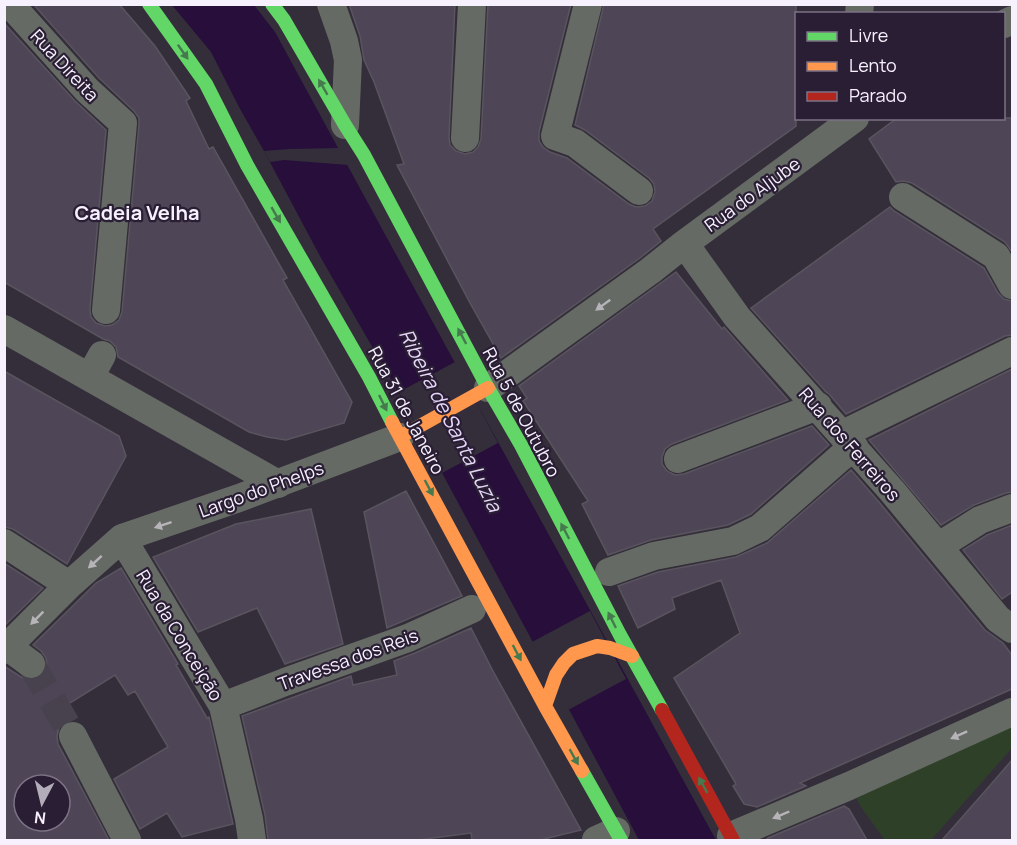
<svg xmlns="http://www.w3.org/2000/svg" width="1017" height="845" font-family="Manrope,sans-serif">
<rect width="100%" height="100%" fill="#342e3a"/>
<!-- green -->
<path fill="#2f4028" d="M1012,723V748L931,840H885L863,810L856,798Z"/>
<!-- water -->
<path fill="#270e3b" d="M172,5H254L275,32L492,431L716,840H639L404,402L321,258L264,151L239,107L211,52Z"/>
<!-- pier -->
<path fill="#342e3a" d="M339,148L348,165L284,160L270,162L264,151L289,149Z
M455,362L498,443L442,473L399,392Z
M590,611L626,679L568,710L532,642Z"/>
<!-- building -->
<path fill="#4e4656" stroke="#59545e" stroke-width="1.5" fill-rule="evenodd" d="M33,4H119L155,46L190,98L186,101L209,149L213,147L287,278L283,280L352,402L344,423L286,440L267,437L249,432L118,357L116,347L110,341L103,339L4,282V23L75,101L106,130L90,309L91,317L96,323L105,326L112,325L119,320L122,312L139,124V118L134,111L99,78Z
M349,4H455L449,137L450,145L456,151L465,154L473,152L478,147L481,139L488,4H571L539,132V141L543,147L550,152L567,158L629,204L636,207L645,206L652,201L655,192L654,184L649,178L585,130L575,125L604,4H796V126L653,229L661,241L640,258L501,358L470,303L397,165L404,164L374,82L364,60L360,36Z
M897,118H1012V252L1005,242L912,183L904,181L896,182L869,139Z
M890,207L894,211L984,268L998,293L1004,299L1012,301V335L1005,336L846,414L829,394L826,392L751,308Z
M676,272L722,329L724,327L788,400L672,444L665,449L662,457V464L667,471L675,475L684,474L812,426L829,445L751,514L728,525L651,540L608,555L582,504L588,501L523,401L527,398L519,386Z
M1012,369V492L1006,493L974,505L941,525L869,440Z
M4,371L119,436L126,456L67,564L13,529L4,527Z
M851,470L879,502L985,630L1003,643L1012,655V689L800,783L806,786L757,807L744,804L733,786L736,784L674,678L740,633L721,580L672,598L675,609L638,628L618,586L658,572L736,557L767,543Z
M406,491L462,596L387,628L364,512Z
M311,509L343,644L285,664L257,608L198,632L153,557L236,524Z
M1012,525V592L1002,599L963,550L987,535Z
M4,563L43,588L4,626Z
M121,568L178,664L176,665L207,718L209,717L233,824L182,837L167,813L140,829L114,779L168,747L135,691L128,695L115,675L60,709L66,721L59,728L57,736L58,744L109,840H4V666L21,677L29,680L37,679L44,674L47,666L46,658L41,651L33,645L96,583ZM24,785H60V821H24Z
M471,628L493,671L581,830L540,840H472L471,833L418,840H268L265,815L242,716L351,676L353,685L397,675L394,661L415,653Z
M1012,760V840H942L986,790Z
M844,806L849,809L867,840H766L768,838Z"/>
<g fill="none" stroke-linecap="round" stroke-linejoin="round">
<!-- street-tunnel -->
<path stroke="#48424e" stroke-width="28" stroke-dasharray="28 14" stroke-linecap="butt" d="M31,664L73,736"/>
<!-- street -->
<path stroke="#666a65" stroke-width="28" d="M10,4L87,90L123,123L106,310
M331,4L344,41L348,60L345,125
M588,4L555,136L575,143L639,191
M859,14L860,4
M1004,24L1012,20
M465,138L472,4
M903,197L996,256L1012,285
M692,254L737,317L892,491L998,619L1012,629
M4,329L278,484
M90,377L102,355
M488,388L650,271L684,244L855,118
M843,434L1012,351
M678,459L818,406
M122,538L223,706L249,819L252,840
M4,543L69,585
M939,546L980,520L1012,508
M609,572L654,556L733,541L760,528L841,457L855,448
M8,647L31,664
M4,650L69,585L122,538L239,498L400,437
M223,706L285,682L408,638L472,609
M73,736L127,840
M731,836L849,786L1012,712
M596,840L616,831"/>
<!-- fast -->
<path stroke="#63d668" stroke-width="14" d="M149,4L206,84L247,165L369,377L392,422
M272,4L284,20L345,125L364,155L488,388L521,445L620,635L662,710
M582,771L621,840"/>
<!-- slow -->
<path stroke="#ff974d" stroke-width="14" d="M392,422L545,706L582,771
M400,437L488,388
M545,706L556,675L564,663L573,654L597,646L610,648L632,656"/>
<!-- jam -->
<path stroke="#b3261e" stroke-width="14" d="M662,710L733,840"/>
</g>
<!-- one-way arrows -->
<defs><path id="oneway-solid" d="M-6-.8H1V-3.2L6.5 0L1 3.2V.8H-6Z" transform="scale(1.5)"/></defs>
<g fill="#467a4e">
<use href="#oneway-solid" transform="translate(183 52) rotate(55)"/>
<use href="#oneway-solid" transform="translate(323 87) rotate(-120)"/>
<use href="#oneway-solid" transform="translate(276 215) rotate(60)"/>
<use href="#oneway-solid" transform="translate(462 336) rotate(-118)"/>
<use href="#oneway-solid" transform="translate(383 403) rotate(64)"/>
<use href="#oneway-solid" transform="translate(429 488) rotate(62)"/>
<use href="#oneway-solid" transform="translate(565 531) rotate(-118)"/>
<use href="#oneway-solid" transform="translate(612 620) rotate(-116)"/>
<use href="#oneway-solid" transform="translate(517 653) rotate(62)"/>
<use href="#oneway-solid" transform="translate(574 757) rotate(61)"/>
<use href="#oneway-solid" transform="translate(703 785) rotate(-119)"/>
</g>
<g fill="#b6b4b9">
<use href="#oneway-solid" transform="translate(603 305) rotate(144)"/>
<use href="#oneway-solid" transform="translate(163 525) rotate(162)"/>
<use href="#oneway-solid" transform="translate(95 562) rotate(138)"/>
<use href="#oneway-solid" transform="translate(37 618) rotate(135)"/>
<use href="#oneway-solid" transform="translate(959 735) rotate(156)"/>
<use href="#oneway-solid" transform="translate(781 815) rotate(157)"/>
</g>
<g text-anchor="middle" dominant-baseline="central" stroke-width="4.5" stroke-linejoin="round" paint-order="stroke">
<!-- street labels -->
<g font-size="18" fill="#f7f1fe" stroke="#2a1e35">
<text transform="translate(65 65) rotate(47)">Rua Direita</text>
<text transform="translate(752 194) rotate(-36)">Rua do Aljube</text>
<text transform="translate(407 410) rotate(62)">Rua 31 de Janeiro</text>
<text transform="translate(522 412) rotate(62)">Rua 5 de Outubro</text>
<text transform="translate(850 444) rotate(49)">Rua dos Ferreiros</text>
<text transform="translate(261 489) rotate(-20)">Largo do Phelps</text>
<text transform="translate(180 635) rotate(59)">Rua da Conceição</text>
<text transform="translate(348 659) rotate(-20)">Travessa dos Reis</text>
</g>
<!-- neighbourhood labels -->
<g font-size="20" font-weight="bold" fill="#f7f1fe" stroke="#2a1e35">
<text x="137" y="212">Cadeia Velha</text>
</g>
<!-- water labels -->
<g font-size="20" font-style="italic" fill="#e6d7f8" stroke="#2a1e35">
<text transform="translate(451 420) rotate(63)">Ribeira de Santa Luzia</text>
</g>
</g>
<!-- border -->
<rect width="1017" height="845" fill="none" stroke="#f7f1fe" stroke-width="12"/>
<!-- legend -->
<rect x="795" y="12" width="210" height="108" fill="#2a1e35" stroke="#7c7285" stroke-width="1.5"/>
<rect x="807" y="32" width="30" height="9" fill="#63d668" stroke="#7c7285" stroke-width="1.5"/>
<text x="849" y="42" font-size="18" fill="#f7f1fe">Livre</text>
<rect x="807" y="62" width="30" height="9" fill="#ff974d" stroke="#7c7285" stroke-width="1.5"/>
<text x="849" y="72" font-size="18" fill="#f7f1fe">Lento</text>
<rect x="807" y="92" width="30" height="9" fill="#b3261e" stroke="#7c7285" stroke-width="1.5"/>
<text x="849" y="102" font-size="18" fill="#f7f1fe">Parado</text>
<!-- north arrow -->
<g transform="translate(42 803) rotate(187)"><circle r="28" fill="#2a1e35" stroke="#7c7285" stroke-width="1.5"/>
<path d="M0-4.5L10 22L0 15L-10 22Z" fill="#b3adb9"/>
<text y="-9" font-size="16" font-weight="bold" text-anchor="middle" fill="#f7f1fe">N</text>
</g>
</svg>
